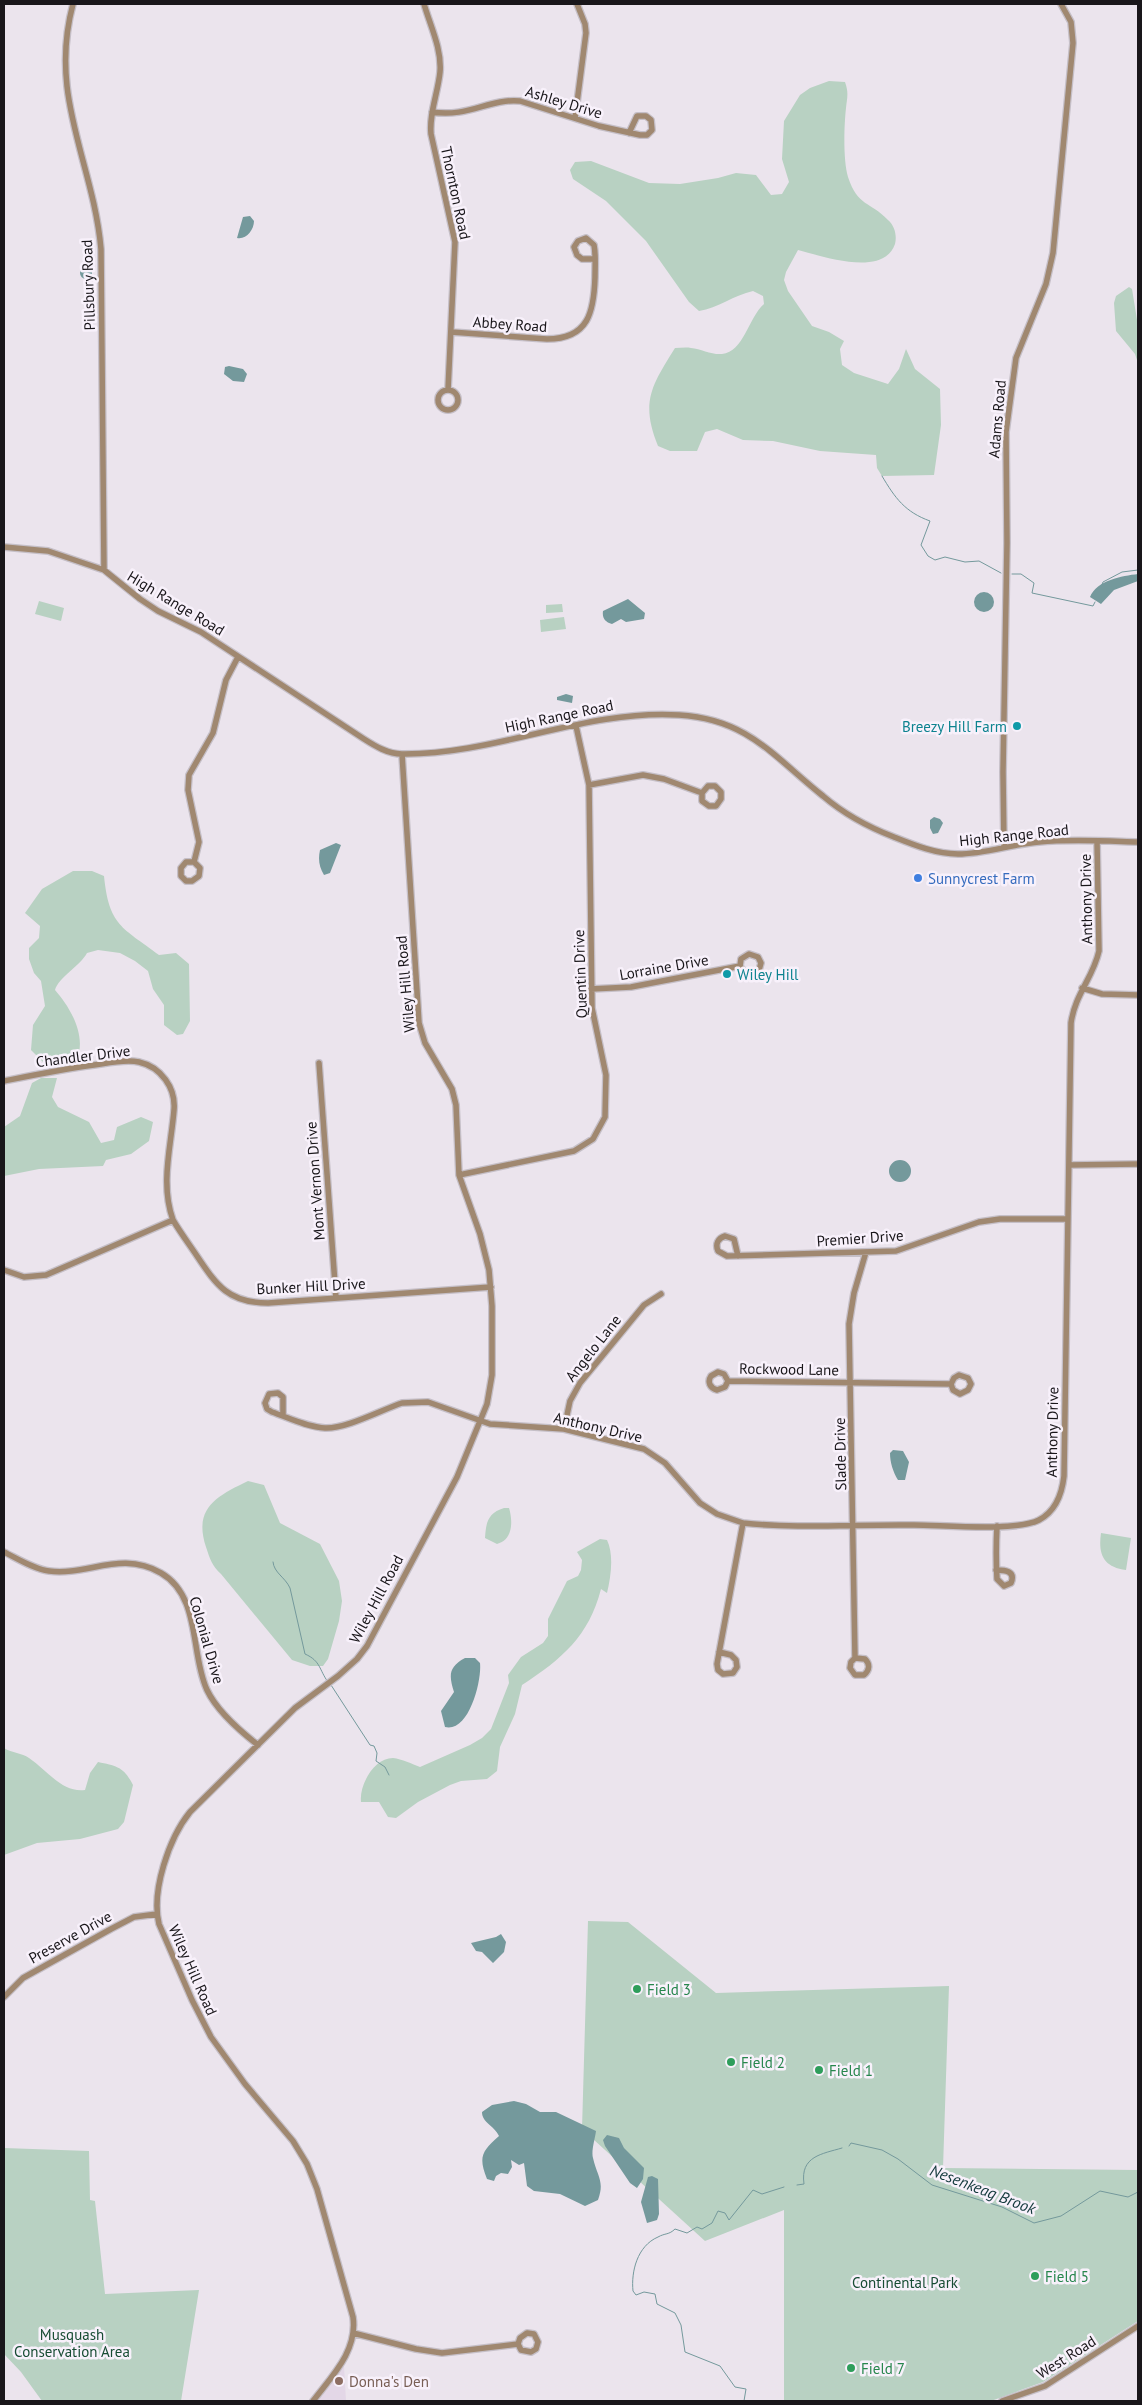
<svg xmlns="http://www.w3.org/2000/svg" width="1142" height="2405" font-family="'PT Sans',sans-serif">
<rect width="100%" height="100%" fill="#ebe4ed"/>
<!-- built -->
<path fill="#e3d7e7" d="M344,2366L346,2401H318L329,2387Z"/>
<!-- green -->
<path fill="#b8d1c2" d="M829,81L845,82C849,93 847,98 846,108C844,126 843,160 848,177C858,207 870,201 888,220C895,226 897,236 895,244C883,278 822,256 798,250L786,272L784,280L788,291L812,326L829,332L844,341L840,349L842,365L854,373L888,384L899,369L906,349L915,369L940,389L941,425L934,475L882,476L877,468L876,455L820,451L773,441L743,440L717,429L705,432L697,451H670L658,446C640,402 652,385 675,348C680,348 686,347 691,348C701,349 712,355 722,354C744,352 748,318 764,304L763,296L753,291C734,295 718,308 699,311L689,302L646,241L606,201L573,179L570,170L575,162L591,161L649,183L680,184L718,178L736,173L756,175L771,195L782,194L789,182L782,159L784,121L800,95L810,88Z
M1129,287L1132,289L1138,326V411L1137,360L1135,354L1116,331L1114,303L1116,296Z
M39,601L64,608L61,621L35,614Z
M562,604L563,612L546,613V605Z
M564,617L566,629L541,632L540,620Z
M73,871H92L104,876C109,926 122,927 159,955L176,953L189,964L190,1021L183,1034L177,1035L164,1025V1005L153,989L148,971L135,961L120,953L98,950L87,953C80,966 59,977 55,990C70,1007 88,1037 76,1061L47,1066L31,1050L33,1025L45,1006L41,981L34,973L29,959V948L39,938L40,926L25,913L42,889Z
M41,1078H57L52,1097L58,1107L89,1122L101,1143L114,1140L117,1127L141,1117L153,1122L149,1141L131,1154L106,1160L103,1166L39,1169L4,1176V1127L20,1116L32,1083Z
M248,1481L264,1485L280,1523L320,1544L339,1581L342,1601L339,1621L328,1659L323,1666H310L292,1660L221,1574C212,1566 210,1559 206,1547C193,1508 217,1496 248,1481Z
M504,1508H509C513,1521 513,1540 497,1544L485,1538C486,1522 488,1513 504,1508Z
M1101,1533L1131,1538L1126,1570C1103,1567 1098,1554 1101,1533Z
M600,1539L607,1540C614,1555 611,1576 607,1593L601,1589C589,1636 562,1659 522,1685L515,1714L500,1747L497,1771L487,1779L461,1781L450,1785L418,1802L396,1818L388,1817L379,1802H361C359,1785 374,1758 393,1758C402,1759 412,1764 420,1767L470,1745L482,1738L491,1729L509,1683L508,1675L521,1657L543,1643L548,1636V1619L567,1581L578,1576L581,1570L582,1560L577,1552Z
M4,1748C12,1753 22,1753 29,1758C47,1770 62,1793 85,1790L90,1773L98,1762C117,1766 124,1767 133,1785L124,1822L118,1829L80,1839L37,1843L4,1855Z
M588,1921L628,1922L716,1993L949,1986L943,2168L1138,2170V2321L1043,2382L991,2401H784V2210L705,2241L582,2129Z
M4,2148L89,2151L90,2200L95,2201L105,2294L199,2290L181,2401H42L21,2372L4,2354Z"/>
<!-- water -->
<path fill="#74999c" d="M250,216L254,221C254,230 246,240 237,238L243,217Z
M80 273a6 6 0 1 1 12 0a6 6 0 1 1-12 0Z
M229,366L243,369L247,374L244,382L233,381L224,374L225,367Z
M1138,574V581L1114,590L1101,604L1090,597C1097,580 1122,576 1138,574Z
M974 602a10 10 0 1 1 20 0a10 10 0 1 1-20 0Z
M628,599L645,613L644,619L626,622L621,619L612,624C605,622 602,618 603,611Z
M566,694L573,696L572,703L557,700V697Z
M934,817L940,819L943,823L938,833L933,834L930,828V820Z
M336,843L341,845L330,873L324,875C319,867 318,859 320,850Z
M889 1171a11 11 0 1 1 22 0a11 11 0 1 1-22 0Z
M893,1450L903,1451L909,1462L905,1480H898C893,1472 890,1462 890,1453Z
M465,1658H475L480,1663C482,1680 469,1733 445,1727L441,1711L454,1692C449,1676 448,1667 465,1658Z
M501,1934L506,1942L504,1952L493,1963L482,1952L476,1951L471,1943L496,1937Z
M514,2101L526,2104L540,2112H556L596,2131C595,2139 591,2151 593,2158C597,2176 605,2181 598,2200L585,2206L560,2194L534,2191L527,2186L524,2163L519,2165L511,2160L512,2167L508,2174L501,2173L496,2176L494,2181L487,2179C478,2157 482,2151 499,2136C494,2125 482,2123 482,2112L492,2105Z
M607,2135L619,2138L624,2148L644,2168L643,2179L637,2188L630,2183L605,2146L603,2140Z
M652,2176L658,2179L659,2214L657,2220L647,2223L641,2202L648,2177Z"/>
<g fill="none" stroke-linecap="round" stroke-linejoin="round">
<!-- stream -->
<path stroke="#74999c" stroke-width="1" d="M882,476C895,498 905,512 930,521L921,545L928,556L935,560L945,557L965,562L979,561L1001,573
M1012,574H1021L1034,583L1032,593L1093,606L1095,602
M1101,587L1103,582L1122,572L1138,570
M273,1562C274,1573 285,1577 290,1588L305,1654C321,1661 319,1670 328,1682
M331,1685L370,1745L374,1746L377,1753L376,1761L385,1767L389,1775
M849,2146L851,2143L882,2150L898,2159L932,2185L1002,2207L1034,2223L1061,2216L1100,2191L1128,2197L1138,2192
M797,2185L804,2184C800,2156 822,2154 842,2148
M744,2401L746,2389L735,2387L720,2366L685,2352L681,2325L675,2313L657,2304L655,2294L644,2292L636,2295L633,2291C631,2272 637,2246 658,2237C665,2233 669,2235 675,2229L687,2233L697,2227L702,2229L712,2223L718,2211L725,2213L729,2220L753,2190L762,2194L784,2187"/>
<!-- minor casing -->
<g stroke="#c5bfc7" stroke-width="8">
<path id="minor" d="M73,4C48,97 93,161 101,249L104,570
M424,4C430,25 442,49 440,72C438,93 429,113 431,134L455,242L448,390
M432,112C468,118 490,98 520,101L599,126L640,135H647L652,130L651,120L646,116H637L629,133
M575,118L586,33L585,24L577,4
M451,332L547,339C589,339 594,311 595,277C595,266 596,255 594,245L586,238L578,241L574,247L577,255L582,259H595
M438 400a10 10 0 1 1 20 0a10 10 0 1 1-20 0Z
M4,547L48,551L104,570L140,599L158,611L201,632L364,739C375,746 388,754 402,754C496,755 585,709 679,715C748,719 774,757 823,796C844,814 868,827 894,837C914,845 936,854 958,854C985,854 1012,844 1039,842C1072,839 1105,841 1138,842
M589,785L643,775L664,779L702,793V801L709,806H716L721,799V792L715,786H708L702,793
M1004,847L1003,772L1007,543L1006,432L1016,358L1046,284L1053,253L1073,43L1071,22L1061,4
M194,862L200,868L199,876L192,881H186L181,876V868L186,862H194L199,842L188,790L189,775L213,733L226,680L238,657
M1082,988L1102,994L1138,995
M591,989L631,987L740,966L744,972L750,974L759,970L761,963L758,957L749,954L741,959L740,966
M319,1063L336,1298
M4,1081C34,1075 63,1069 94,1065C108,1063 125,1059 139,1062C161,1067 176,1088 174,1110C171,1147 160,1184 173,1220
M1069,1165L1138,1164
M459,1175L574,1151L593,1139L605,1117L606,1075L592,1008L589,785L576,726
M738,1256L734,1239L725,1236C718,1238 715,1244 718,1251L727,1256L896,1251L979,1222L1000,1219H1068
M4,1270L24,1277L46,1275L173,1220C180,1232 189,1244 197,1256C217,1286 229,1303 268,1303L491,1287
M728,1381L725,1387L717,1390C710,1388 707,1382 711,1376L718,1372L724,1374L728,1381L951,1384L953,1390L960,1394L968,1390L971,1384L968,1378L959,1375L954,1378L951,1384
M283,1416V1397L278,1393L269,1394L265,1403L267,1409L272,1412C289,1418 307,1427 325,1428C346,1429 381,1410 402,1403L428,1402L490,1424L564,1429L644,1449L665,1463L700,1503L717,1514L743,1523C799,1529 857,1524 914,1525C942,1525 1016,1532 1039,1520C1056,1511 1062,1494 1064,1476L1071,1023C1075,994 1093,978 1099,951L1097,841
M564,1429L570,1401L580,1383L644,1305L661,1294
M4,1552C18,1559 34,1569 49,1571C88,1576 121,1550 161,1573C201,1596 190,1653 207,1690C217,1711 240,1731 258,1745
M996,1570C1005,1570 1016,1571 1011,1583L1004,1586L997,1579C996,1562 996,1544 997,1526
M719,1652L731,1655L736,1660L737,1667L733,1673L723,1674L718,1670L717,1664L743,1523
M855,1658L865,1659C870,1664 870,1670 864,1675H855L850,1668L851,1662L855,1658L849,1324L854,1293L866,1252
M4,1997L23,1978L111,1929L134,1917L157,1914
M353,2333L416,2349L442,2353L518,2344L521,2350L531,2352L536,2349L538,2342L534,2334L527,2333L520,2338L518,2344
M313,2401C331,2377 358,2351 353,2317L317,2189L307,2164L293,2141L245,2084L211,2037L192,2000L159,1924C151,1891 169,1838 190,1812L295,1708L338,1676L357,1659L367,1646L457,1477L487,1404L492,1375V1306L489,1270L480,1234L459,1175L456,1105L452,1089L425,1043L419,1023L402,754
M1002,2401L1045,2386L1138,2326"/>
</g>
<!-- minor -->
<use href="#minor" stroke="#a08870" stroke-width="5.5"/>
</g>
<!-- markers -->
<g fill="#0f9aa8" stroke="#f8f1fb" stroke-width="2">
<circle cx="1017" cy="726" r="5"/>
<circle cx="727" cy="974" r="5"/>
</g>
<circle fill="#3f7fe0" stroke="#f8f1fb" stroke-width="2" cx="918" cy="878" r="5"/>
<g fill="#2e9e5b" stroke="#f8f1fb" stroke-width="2">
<circle cx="637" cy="1989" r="5"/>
<circle cx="731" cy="2062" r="5"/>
<circle cx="819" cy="2070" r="5"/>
<circle cx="1035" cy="2276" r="5"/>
<circle cx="851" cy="2368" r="5"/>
</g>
<circle fill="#8d6e63" stroke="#f8f1fb" stroke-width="2" cx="339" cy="2381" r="5"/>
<g text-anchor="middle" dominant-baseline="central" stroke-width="5" stroke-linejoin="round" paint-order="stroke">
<!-- street labels -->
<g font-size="15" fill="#19161a" stroke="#f8f1fb">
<text transform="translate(564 102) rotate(17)">Ashley Drive</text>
<text transform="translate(456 193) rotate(78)">Thornton Road</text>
<text transform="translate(88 285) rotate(-92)">Pillsbury Road</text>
<text transform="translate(510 324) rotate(4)">Abbey Road</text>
<text transform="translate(997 419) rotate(-85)">Adams Road</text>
<text transform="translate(176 603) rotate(31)">High Range Road</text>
<text transform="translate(559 716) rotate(-12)">High Range Road</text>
<text transform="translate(1014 835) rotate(-6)">High Range Road</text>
<text transform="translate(1086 899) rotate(-91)">Anthony Drive</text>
<text transform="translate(664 967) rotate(-10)">Lorraine Drive</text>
<text transform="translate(580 974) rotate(-92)">Quentin Drive</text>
<text transform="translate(405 984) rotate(-95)">Wiley Hill Road</text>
<text transform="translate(83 1056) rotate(-7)">Chandler Drive</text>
<text transform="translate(315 1181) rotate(-94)">Mont Vernon Drive</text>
<text transform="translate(860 1238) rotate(-4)">Premier Drive</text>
<text transform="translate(311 1286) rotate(-3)">Bunker Hill Drive</text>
<text transform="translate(593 1348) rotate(-52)">Angelo Lane</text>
<text transform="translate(789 1369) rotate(1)">Rockwood Lane</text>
<text transform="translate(598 1427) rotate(13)">Anthony Drive</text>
<text transform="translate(1052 1432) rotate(-89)">Anthony Drive</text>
<text transform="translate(840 1454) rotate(-91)">Slade Drive</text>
<text transform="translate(376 1599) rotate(-62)">Wiley Hill Road</text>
<text transform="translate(207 1640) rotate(74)">Colonial Drive</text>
<text transform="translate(70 1937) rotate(-29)">Preserve Drive</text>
<text transform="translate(193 1970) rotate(66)">Wiley Hill Road</text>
<text transform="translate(1066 2357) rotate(-32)">West Road</text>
</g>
<!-- culture labels -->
<g font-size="15" fill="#0d838f" stroke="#f8f1fb" text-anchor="end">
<text x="1007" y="726">Breezy Hill Farm</text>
<text x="737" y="974" text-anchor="start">Wiley Hill</text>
</g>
<!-- shop labels -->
<g font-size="15" fill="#366cbe" stroke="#f8f1fb" text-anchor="start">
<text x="928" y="878">Sunnycrest Farm</text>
</g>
<!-- leisure labels -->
<g font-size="15" fill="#27864d" stroke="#f8f1fb" text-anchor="start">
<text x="647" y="1989">Field 3</text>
<text x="741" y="2062">Field 2</text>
<text x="829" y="2070">Field 1</text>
<text x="1045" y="2276">Field 5</text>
<text x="861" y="2368">Field 7</text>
</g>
<!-- park labels -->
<g font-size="15" fill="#174c33" stroke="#f8f1fb">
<text x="905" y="2282">Continental Park</text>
<text x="72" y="2334">Musquash<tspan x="72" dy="17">Conservation Area</tspan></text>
</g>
<!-- education labels -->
<g font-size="15" fill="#785e54" stroke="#f8f1fb" text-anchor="start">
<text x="349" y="2381">Donna's Den</text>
</g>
<!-- water labels -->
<g font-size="16" font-style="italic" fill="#13393c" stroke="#f8f1fb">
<text transform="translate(983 2189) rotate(21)">Nesenkeag Brook</text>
</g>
</g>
<!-- border -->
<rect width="1142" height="2405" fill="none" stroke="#19161a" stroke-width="10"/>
</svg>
